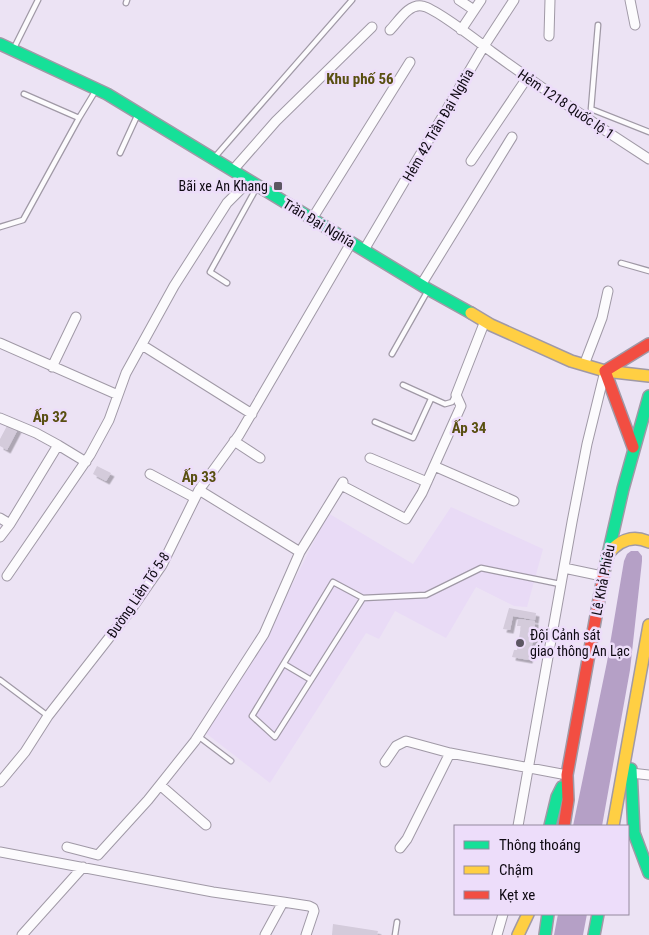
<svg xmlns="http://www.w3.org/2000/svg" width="649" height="935" font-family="'Roboto Condensed',sans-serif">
<defs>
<filter id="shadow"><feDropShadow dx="3.5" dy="3.5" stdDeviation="0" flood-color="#0004"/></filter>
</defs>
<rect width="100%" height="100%" fill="#ece3f4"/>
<!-- built -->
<path fill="#e9dbf6" d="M451,507L543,549L527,607L514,606L476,587L446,638L395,611L379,639L366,633L270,783L203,731L261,647L328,513L413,564Z"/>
<!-- water -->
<path fill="#b5a0c6" d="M631,551H638L642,556V561L630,670L602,826H573L607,662L624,561L627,554Z
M558,914H587L583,935H554Z"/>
<!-- building -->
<path fill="#d4cbdb" filter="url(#shadow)" d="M8,424L18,429L7,450L0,446V439Z
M97,466L111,473L106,481L93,474Z
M509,608L536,613L535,620L513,616L510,630L503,629Z
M518,619L535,621L534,640H533L529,660L512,657L514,650H517L521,626H517Z
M333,924L378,931L377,935H332Z"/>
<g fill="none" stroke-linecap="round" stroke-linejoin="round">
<!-- lane casing -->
<g stroke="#a099a6" stroke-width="7">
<path id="lane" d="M126,3L127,0
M598,25L591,109L649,132
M14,48L38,0
M24,94L79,118
M120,153L137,116
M214,158L352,0
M0,227L23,220L79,118L96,90
M621,263L649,271
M227,283L210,272L257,187
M392,354L427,292
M403,385L445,404L452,402L455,396
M375,422L413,438L431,399
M363,598L275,737L252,716L333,582L363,598L426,595L481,568L560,584
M284,664L311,680
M0,680L48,716
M198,736L231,761
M395,935L397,922"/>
</g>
<!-- street casing -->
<g stroke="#a099a6" stroke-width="11">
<path id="street" d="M459,0L474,10
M630,0L635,25
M390,30C399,21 408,4 422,6C434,7 480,43 492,52C543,89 596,125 649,159
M461,30L481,0
M549,36L550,0
M471,161L527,78
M233,170L276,121L372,27
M312,219L410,62
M364,250L484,46L514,0
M421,285L512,137
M0,343L118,395
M142,345L252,414
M584,365L602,318L608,291
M52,367L76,317
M0,418L36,433L58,445
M234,441L260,458
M370,458L427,482
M434,466L514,501
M150,474L195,498
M341,485L406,519L422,493L461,406L456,395L485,321
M199,490L300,552
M0,518L10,524
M0,537L10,524L58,445L86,462
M564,568L602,576
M7,576L90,455L109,420L126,373L174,286L227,203L249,181
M385,762L396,746L406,741L450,753L567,775
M631,773L649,775
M0,782L25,752L48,716L130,611L162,565L199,490L239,435L351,243
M160,785L206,825
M518,826L572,522L587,444L604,375
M67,847L98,855L148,800L195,741L264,634L300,552L343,482
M400,848L407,839L450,753
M0,852L213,892L283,902L265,935
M283,902L309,906L313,908L314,911L306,935
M22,935L83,867
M497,935L503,914"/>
</g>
<!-- fast casing -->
<g stroke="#a099a6" stroke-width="14">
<path id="fast" d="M0,44L107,94L426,288L471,313
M604,572L623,489L649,396
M631,769L634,833L649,873
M550,826L557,797L562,787
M545,935L548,914
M594,935L598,914"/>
</g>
<!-- slow casing -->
<g stroke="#a099a6" stroke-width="14">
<path id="slow" d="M471,313L491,325L571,361L605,371L649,376
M607,555C618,541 632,534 649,542
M613,826L649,625
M518,935L528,914"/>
</g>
<!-- jam casing -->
<g stroke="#a099a6" stroke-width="14">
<path id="jam" d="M633,447L605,371L649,344
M564,826L568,800L567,775L604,572"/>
</g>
<!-- lane -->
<use href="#lane" stroke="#fcfbfd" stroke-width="4.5"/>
<!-- street -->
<use href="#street" stroke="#fcfbfd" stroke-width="9"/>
<!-- fast -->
<use href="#fast" stroke="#16e098" stroke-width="11"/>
<!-- slow -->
<use href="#slow" stroke="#ffcf43" stroke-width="11"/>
<!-- jam -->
<use href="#jam" stroke="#f24e42" stroke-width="11"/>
</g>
<!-- markers -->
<g fill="#5c5662" stroke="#edddfa" stroke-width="2">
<rect x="273" y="181" width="10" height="10" rx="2.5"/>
<circle cx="520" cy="643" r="5"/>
</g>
<g text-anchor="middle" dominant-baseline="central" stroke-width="5" stroke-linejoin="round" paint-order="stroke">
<!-- street labels -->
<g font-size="14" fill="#0f0a13" stroke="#edddfa">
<text transform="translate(566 104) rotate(34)">Hẻm 1218 Quốc lộ 1</text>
<text transform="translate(438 125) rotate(-60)">Hẻm 42 Trần Đại Nghĩa</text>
<text transform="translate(319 223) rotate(31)">Trần Đại Nghĩa</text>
<text transform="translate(603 580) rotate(-79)">Lê Khả Phiêu</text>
<text transform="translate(138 595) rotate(-56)">Đường Liên Tổ 5-8</text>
</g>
<!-- poi labels -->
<g font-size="14" fill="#0f0a13" stroke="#edddfa" text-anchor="end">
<text x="268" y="186">Bãi xe An Khang</text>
<text x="530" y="635" text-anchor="start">Đội Cảnh sát<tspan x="530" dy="16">giao thông An Lạc</tspan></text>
</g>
<!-- neighbourhood labels -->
<g font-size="15" font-weight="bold" fill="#594f11" stroke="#edddfa">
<text x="360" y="79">Khu phố 56</text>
<text x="50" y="417">Ấp 32</text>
<text x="469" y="428">Ấp 34</text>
<text x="199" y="477">Ấp 33</text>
</g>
</g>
<!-- legend -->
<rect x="454" y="825" width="175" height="90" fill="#edddfa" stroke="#94899e"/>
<rect x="464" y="841" width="25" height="8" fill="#16e098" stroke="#94899e"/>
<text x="499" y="850" font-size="15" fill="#0f0a13">Thông thoáng</text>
<rect x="464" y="866" width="25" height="8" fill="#ffcf43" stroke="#94899e"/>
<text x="499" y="875" font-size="15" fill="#0f0a13">Chậm</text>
<rect x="464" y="891" width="25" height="8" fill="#f24e42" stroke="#94899e"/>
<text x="499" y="900" font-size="15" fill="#0f0a13">Kẹt xe</text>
</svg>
